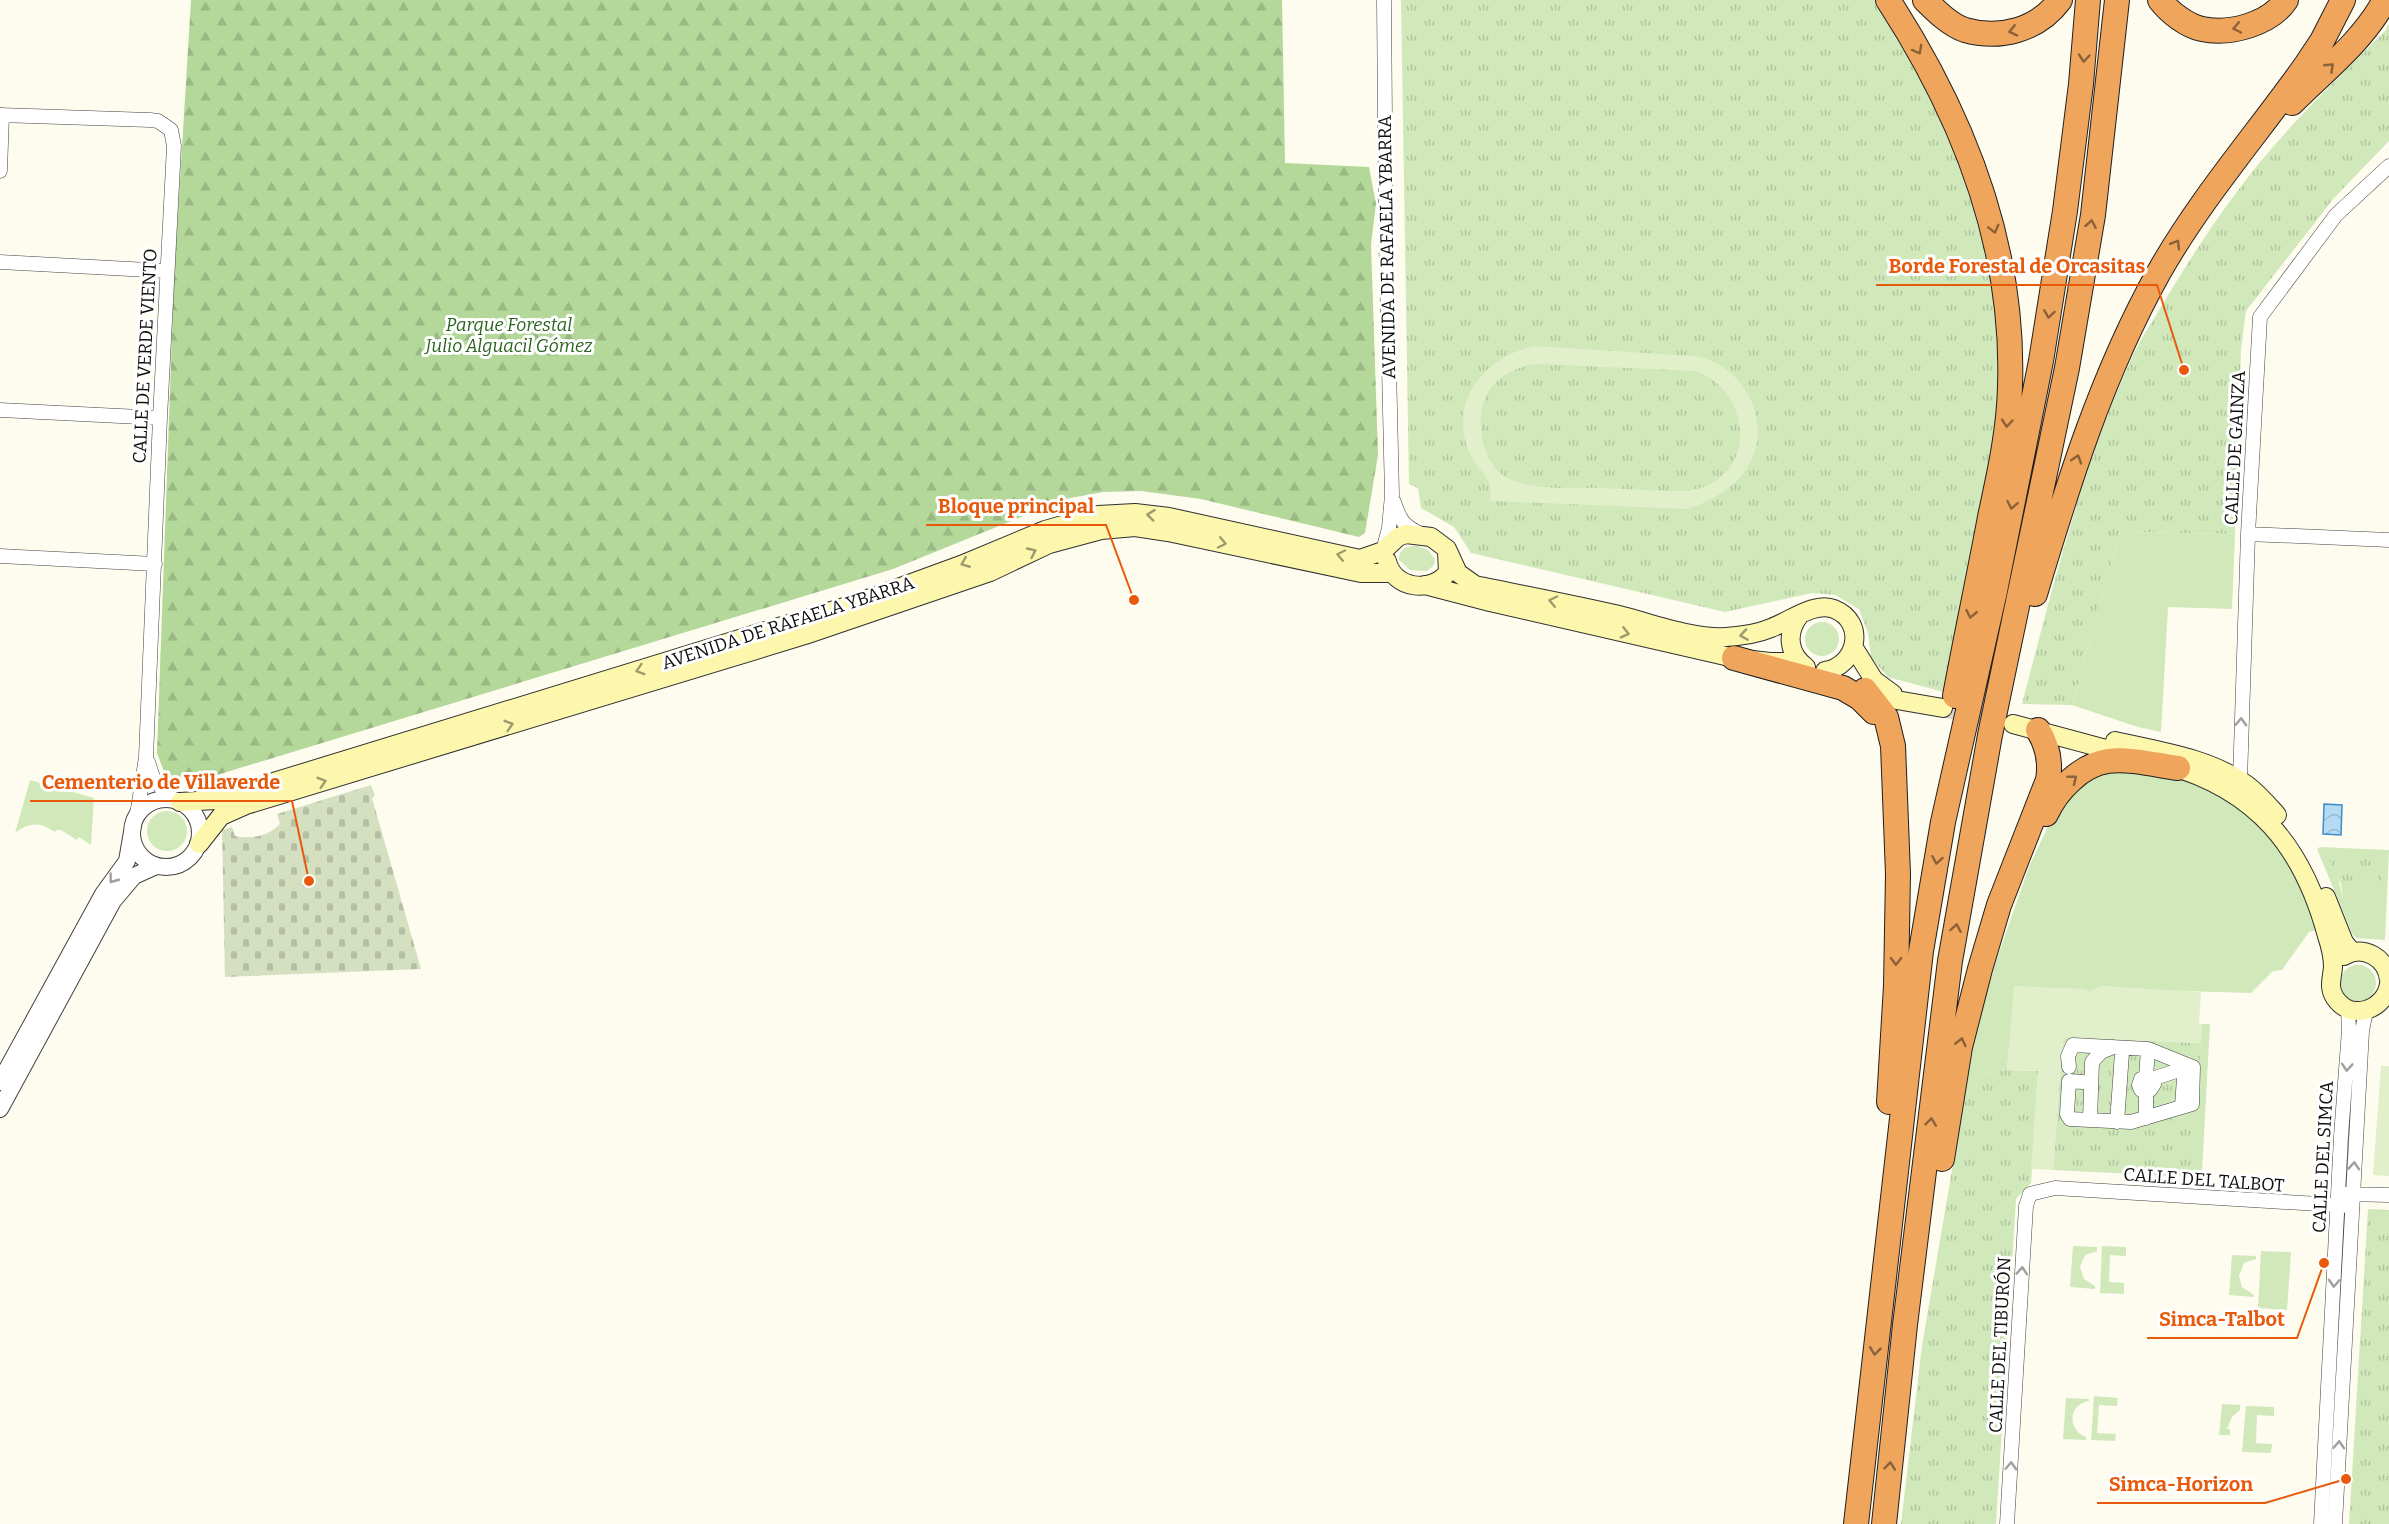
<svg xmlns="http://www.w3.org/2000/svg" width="2389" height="1524" font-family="Bitter,serif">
<defs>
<pattern id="forest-firs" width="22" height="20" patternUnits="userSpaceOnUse" patternTransform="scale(1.5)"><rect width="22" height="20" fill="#b3d899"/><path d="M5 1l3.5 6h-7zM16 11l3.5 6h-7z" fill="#99b883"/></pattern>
<pattern id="cemetery-stones" width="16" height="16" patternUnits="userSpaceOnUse" patternTransform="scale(1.5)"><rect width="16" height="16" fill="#d5e0c1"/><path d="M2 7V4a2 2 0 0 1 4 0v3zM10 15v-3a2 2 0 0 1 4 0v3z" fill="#b6bfa5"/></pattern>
<pattern id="park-tufts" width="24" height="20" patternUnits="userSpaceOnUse" patternTransform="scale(1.5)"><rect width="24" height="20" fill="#d0e8ba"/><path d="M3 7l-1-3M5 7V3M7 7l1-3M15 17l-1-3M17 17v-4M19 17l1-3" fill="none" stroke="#b1c69f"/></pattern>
<pattern id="water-waves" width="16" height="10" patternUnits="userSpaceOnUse" patternTransform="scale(1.5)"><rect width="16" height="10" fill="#b5daf4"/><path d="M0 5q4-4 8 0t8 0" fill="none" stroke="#9abad0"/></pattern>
</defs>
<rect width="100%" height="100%" fill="#fefcef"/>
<!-- grass -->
<path fill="#d0e8ba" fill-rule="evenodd" d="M2120,532L2235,534L2232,609L2168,607L2161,732L2138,727L2072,705Z
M1418,546L1428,550L1435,559L1434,565L1427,571L1410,570L1399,560C1399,548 1407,546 1418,546Z
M1805 639a17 17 0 1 1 34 0a17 17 0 1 1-34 0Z
M2107,767L2191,779L2240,808L2265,831L2283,857L2297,880L2317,930L2309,932L2282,970L2273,971L2251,993L2147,990L2101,986L2090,992L2015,986L2007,1070L1968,1076L1975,1034L1995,964L2029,867L2060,801Z
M30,780L94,798L91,845L79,837L77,840L61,830H56L55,832C40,822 30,822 15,833Z
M147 831a20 20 0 1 1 40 0a20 20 0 1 1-40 0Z
M2320,847L2389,850L2385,940L2356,938L2352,933L2317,849ZM2339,857L2348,861H2358L2363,885L2351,899L2346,901L2343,899L2337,874Z
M2340 983a18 18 0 1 1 36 0a18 18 0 1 1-36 0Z
M2202,1024H2210L2202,1171L2191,1170Z
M2073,1246L2097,1247V1251L2085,1255L2080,1267L2084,1279L2095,1286V1289L2070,1287Z
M2102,1246L2126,1247V1256L2110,1255L2109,1282L2124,1283V1294L2100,1293Z
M2261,1251L2291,1252L2287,1310L2258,1308Z
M2232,1255L2256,1256V1259L2244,1263L2239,1276L2242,1287L2254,1295V1297L2229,1295Z
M2094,1396L2118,1398L2117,1406L2099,1405L2097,1433L2116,1434L2115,1441L2091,1440Z
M2066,1398L2089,1399V1401C2068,1404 2067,1430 2086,1437V1440L2063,1439Z
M2222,1404L2240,1405V1410L2232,1417L2227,1429H2230V1435H2219Z
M2246,1406L2274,1407V1416L2257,1415L2256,1443L2272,1444L2271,1453L2242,1452Z"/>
<!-- forest -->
<path fill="url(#forest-firs)" d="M191,0H1282L1285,163L1369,167L1376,204L1371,244L1378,455L1365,533L1359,537L1201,499L1141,491L1103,492L1065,499L893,569L207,778H180L165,774L157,753L174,279Z"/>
<!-- cemetery -->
<path fill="url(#cemetery-stones)" d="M371,785L375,796L372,798L421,969L225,977L222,830L232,827L235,836C252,839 267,837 280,824L277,814Z"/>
<!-- park -->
<path fill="url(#park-tufts)" d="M1401,0H1875L1904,44L1954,148L1990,262L1999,334L1998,402L1987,478L1947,693L1888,677L1871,658L1868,633L1859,609L1835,595L1812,593L1725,612L1471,553L1454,527L1421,508L1418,488L1409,484Z
M2389,24V141L2334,198L2246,311L2241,349L2235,534L2120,532L2072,705L2022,704C2053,586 2082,466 2133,355C2142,336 2155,318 2165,300C2194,252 2225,205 2260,162C2299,115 2343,73 2385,31Z
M2374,855L2383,880L2363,885L2351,899L2346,901L2343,899L2341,884L2329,860L2339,857C2352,863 2361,859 2374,855Z
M2063,1037L2201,1043L2191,1177L2053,1170Z
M2007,1070L2038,1071L2031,1183L2016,1199L1996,1524H1901L1922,1346L1968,1076Z
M2368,1209L2389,1210V1524H2349Z"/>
<!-- pitch -->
<path fill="#e1efcb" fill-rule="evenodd" d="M1535,346L1692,356C1740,360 1774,419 1750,463C1737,487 1713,500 1688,509L1490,501C1490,495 1491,487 1489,483C1483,470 1471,461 1467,447C1451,396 1487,356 1535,346ZM1536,364L1696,371C1747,390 1758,462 1707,486C1702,488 1694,489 1689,491C1660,491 1630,489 1601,488C1571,487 1534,492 1506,477C1483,464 1476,425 1484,402C1491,379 1514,367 1536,364Z
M2014,986L2085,989L2090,992L2101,986L2201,992L2199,1024H2202L2201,1043L2063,1038L2053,1170L2031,1169L2038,1071L2007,1070Z
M2381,1066H2389V1176L2373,1175Z"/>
<!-- water -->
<path fill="url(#water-waves)" stroke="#3e8dc9" stroke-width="1.5" d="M2324,804L2342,805L2341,835L2323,834Z"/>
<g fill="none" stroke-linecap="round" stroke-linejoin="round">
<!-- secondary-tunnel -->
<path stroke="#dad8cd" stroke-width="18" stroke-dasharray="18 9" stroke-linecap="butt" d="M1943,708L2006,722"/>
<!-- minor casing -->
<g stroke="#414141" stroke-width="15">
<path id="minor" d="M0,115L150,120L158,121L171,130L174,146L160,418L146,757L137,815
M0,171L2,115
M0,262L167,271
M0,410L160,418
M1394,502C1400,521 1404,526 1421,534
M2248,534L2389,540
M1383,551L1389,528L1392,495L1386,239L1384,0
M0,556L155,564
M148,762L153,777L170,799
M2240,780L2248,534L2260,317L2336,215L2389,166
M2148,1049L2185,1064L2182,1106
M2069,1067L2068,1056L2073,1045L2148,1049L2146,1077
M2083,1082L2069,1081L2067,1114L2070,1119L2131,1122L2192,1104L2193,1067L2185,1064L2179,1070L2152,1079
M2146,1118V1092L2141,1090L2139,1085L2141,1079L2150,1078L2154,1084L2150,1090L2146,1092
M2090,1120L2092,1062L2101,1052L2113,1047
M2117,1122L2122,1053
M2346,1194L2389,1195
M2007,1524L2026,1206L2030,1194L2055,1188L2352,1206
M2321,1524L2341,1136L2349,1030L2348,1009
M2335,1524L2362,1031L2366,1011"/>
</g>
<!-- tertiary casing -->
<g stroke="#414141" stroke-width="18">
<path id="tertiary" d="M132 833a34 34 0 1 1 68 0a34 34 0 1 1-68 0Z
M0,1082L103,894L127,861L133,826
M0,1109L113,901L134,876L156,866"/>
</g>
<!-- secondary casing -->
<g stroke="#303030" stroke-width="20">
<path id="secondary" d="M1387,561C1393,589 1432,594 1448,572L1447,552
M1425,585L1490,602L1734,658L1770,662H1799
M1799,616C1786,633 1788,654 1806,667
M1854,648L1874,680L1893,694
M1864,690L1885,698L1943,708
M2013,724L2128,755
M2115,741C2159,751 2210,758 2247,785C2258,793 2268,805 2277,815
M2167,765C2257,790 2303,847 2327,936C2330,945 2333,957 2333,967C2332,979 2328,987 2335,998C2351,1022 2385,1010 2389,984
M180,802L215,800L857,603L961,565L1045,530L1098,515L1135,513L1169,517L1360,559L1383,551L1398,537L1406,534L1431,537L1447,549L1458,573L1475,585C1523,595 1571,604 1619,615C1651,623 1693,639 1726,637C1741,636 1757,634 1771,628C1790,621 1815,601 1834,609C1867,622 1857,666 1825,671
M199,844L221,816L246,805L805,635L990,572L1049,544L1101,530L1135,527L1168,532L1361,573H1390
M2326,897L2344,942L2352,952
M2344,956C2363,944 2387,958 2389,980"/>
</g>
<!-- motorway casing -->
<g stroke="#1f1f1f" stroke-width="26">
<path id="motorway" d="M1888,0C1964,117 2015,246 2010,387C2009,431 1999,475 1990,517C1979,577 1966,636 1955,696
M1925,0C1936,11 1950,25 1965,30C2000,40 2038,30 2060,0
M2160,0C2169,12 2187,26 2202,29C2230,35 2270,24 2286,0
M2292,103C2325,70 2362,42 2385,0
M2035,594C2068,484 2102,374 2159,272C2201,198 2257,134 2306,65L2322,41L2343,0
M1734,658L1843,688L1860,698L1874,712
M1865,690L1886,717L1893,746L1898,874L1896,986L1889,1102
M2046,814C2057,790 2081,765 2108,761C2130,758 2156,765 2178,768
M1942,1159L1960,1047L1980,969L1999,905L2048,780C2051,762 2048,746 2038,730
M1856,1524L1921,951L1943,822L1995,591L2041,361L2065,211L2081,84L2088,0
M1884,1524L1905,1325L1950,961L1990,735L2067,368L2093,215L2117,0"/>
</g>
<!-- minor -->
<use href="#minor" stroke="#fff" stroke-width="14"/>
<!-- tertiary -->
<use href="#tertiary" stroke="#fff" stroke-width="16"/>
<!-- secondary -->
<use href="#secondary" stroke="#fcf7ac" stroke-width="18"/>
<!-- motorway -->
<use href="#motorway" stroke="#f0a55c" stroke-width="24"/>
</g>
<!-- one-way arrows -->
<defs><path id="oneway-chevron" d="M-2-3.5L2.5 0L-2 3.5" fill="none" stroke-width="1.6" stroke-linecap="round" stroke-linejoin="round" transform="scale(1.5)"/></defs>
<g stroke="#8a6139">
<use href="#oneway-chevron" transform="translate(2237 28) rotate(168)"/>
<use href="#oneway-chevron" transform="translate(2013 31) rotate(167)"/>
<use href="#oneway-chevron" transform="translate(1918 50) rotate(61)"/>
<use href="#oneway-chevron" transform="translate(2084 58) rotate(95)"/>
<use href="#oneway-chevron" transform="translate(2330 67) rotate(-44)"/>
<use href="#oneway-chevron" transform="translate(2091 224) rotate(-80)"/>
<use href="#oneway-chevron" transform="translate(1994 229) rotate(76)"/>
<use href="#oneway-chevron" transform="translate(2176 244) rotate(-59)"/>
<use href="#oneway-chevron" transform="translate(2049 314) rotate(99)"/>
<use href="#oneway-chevron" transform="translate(2007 423) rotate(95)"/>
<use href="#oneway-chevron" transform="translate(2077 459) rotate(-72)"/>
<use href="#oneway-chevron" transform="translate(2012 505) rotate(101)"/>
<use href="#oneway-chevron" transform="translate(1971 614) rotate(101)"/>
<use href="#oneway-chevron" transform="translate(2073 779) rotate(-39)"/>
<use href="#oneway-chevron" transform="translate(1937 860) rotate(100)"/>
<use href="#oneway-chevron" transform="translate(1956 928) rotate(-80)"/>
<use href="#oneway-chevron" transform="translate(1896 961) rotate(91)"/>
<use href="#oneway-chevron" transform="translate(1961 1042) rotate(-77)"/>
<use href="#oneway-chevron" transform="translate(1931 1122) rotate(-83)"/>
<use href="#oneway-chevron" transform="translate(1875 1351) rotate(97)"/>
<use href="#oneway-chevron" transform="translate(1890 1466) rotate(-84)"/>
</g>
<g stroke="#9d9a6d">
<use href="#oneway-chevron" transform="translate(1151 515) rotate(-173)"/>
<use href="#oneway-chevron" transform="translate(1222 543) rotate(12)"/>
<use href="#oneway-chevron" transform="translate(1032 552) rotate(-25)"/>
<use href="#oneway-chevron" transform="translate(1341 555) rotate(-168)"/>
<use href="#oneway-chevron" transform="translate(965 563) rotate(158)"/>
<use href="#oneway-chevron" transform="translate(1553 601) rotate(-168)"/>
<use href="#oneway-chevron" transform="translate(1625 633) rotate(13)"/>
<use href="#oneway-chevron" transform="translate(1744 635) rotate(171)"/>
<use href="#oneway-chevron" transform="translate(640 670) rotate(163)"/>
<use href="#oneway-chevron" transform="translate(509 725) rotate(-17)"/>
<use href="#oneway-chevron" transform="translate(322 782) rotate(-17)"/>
</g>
<g stroke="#9f9f9f">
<use href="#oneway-chevron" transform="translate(2241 722) rotate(-88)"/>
<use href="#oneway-chevron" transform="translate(113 879) rotate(127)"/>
<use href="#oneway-chevron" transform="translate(2347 1067) rotate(94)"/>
<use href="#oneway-chevron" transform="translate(2354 1166) rotate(-86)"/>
<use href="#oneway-chevron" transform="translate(2022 1271) rotate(-86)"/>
<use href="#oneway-chevron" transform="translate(2334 1283) rotate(93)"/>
<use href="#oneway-chevron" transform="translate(2339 1445) rotate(-87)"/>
<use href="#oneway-chevron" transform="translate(2011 1466) rotate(-87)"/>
</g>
<g text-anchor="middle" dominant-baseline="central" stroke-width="6" stroke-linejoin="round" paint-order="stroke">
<!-- street labels -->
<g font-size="18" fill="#0e0e0e" stroke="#fff">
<text transform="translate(1387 247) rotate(-91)">AVENIDA DE RAFAELA YBARRA</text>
<text transform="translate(145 356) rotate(-87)">CALLE DE VERDE VIENTO</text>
<text transform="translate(2235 448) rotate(-87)">CALLE DE GAINZA</text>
<text transform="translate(788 623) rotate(-18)">AVENIDA DE RAFAELA YBARRA</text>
<text transform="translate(2323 1157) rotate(-87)">CALLE DEL SIMCA</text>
<text transform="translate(2204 1180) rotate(4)">CALLE DEL TALBOT</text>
<text transform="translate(2000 1345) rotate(-87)">CALLE DEL TIBURÓN</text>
</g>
<!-- park labels -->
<g font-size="18" font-style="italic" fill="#2b6420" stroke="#fff">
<text x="509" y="325">Parque Forestal<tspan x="509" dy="21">Julio Alguacil Gómez</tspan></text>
</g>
</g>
<!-- callouts -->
<path fill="none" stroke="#e8590c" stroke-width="2" d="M2184 370L2157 285H1876M1134 600L1106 525H926M309 881L292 801H30M2324 1263L2297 1338H2147M2346 1479L2265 1503H2097"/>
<g fill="#e8590c" stroke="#fff" stroke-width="2">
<circle cx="2184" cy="370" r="6"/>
<circle cx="1134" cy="600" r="6"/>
<circle cx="309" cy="881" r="6"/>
<circle cx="2324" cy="1263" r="6"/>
<circle cx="2346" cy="1479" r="6"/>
</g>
<g font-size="20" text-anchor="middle" font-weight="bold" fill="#e8590c" stroke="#fff" stroke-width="6" stroke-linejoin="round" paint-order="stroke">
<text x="2017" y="273">Borde Forestal de Orcasitas</text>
<text x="1016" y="513">Bloque principal</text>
<text x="161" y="789">Cementerio de Villaverde</text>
<text x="2222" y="1326">Simca-Talbot</text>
<text x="2181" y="1491">Simca-Horizon</text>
</g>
</svg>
